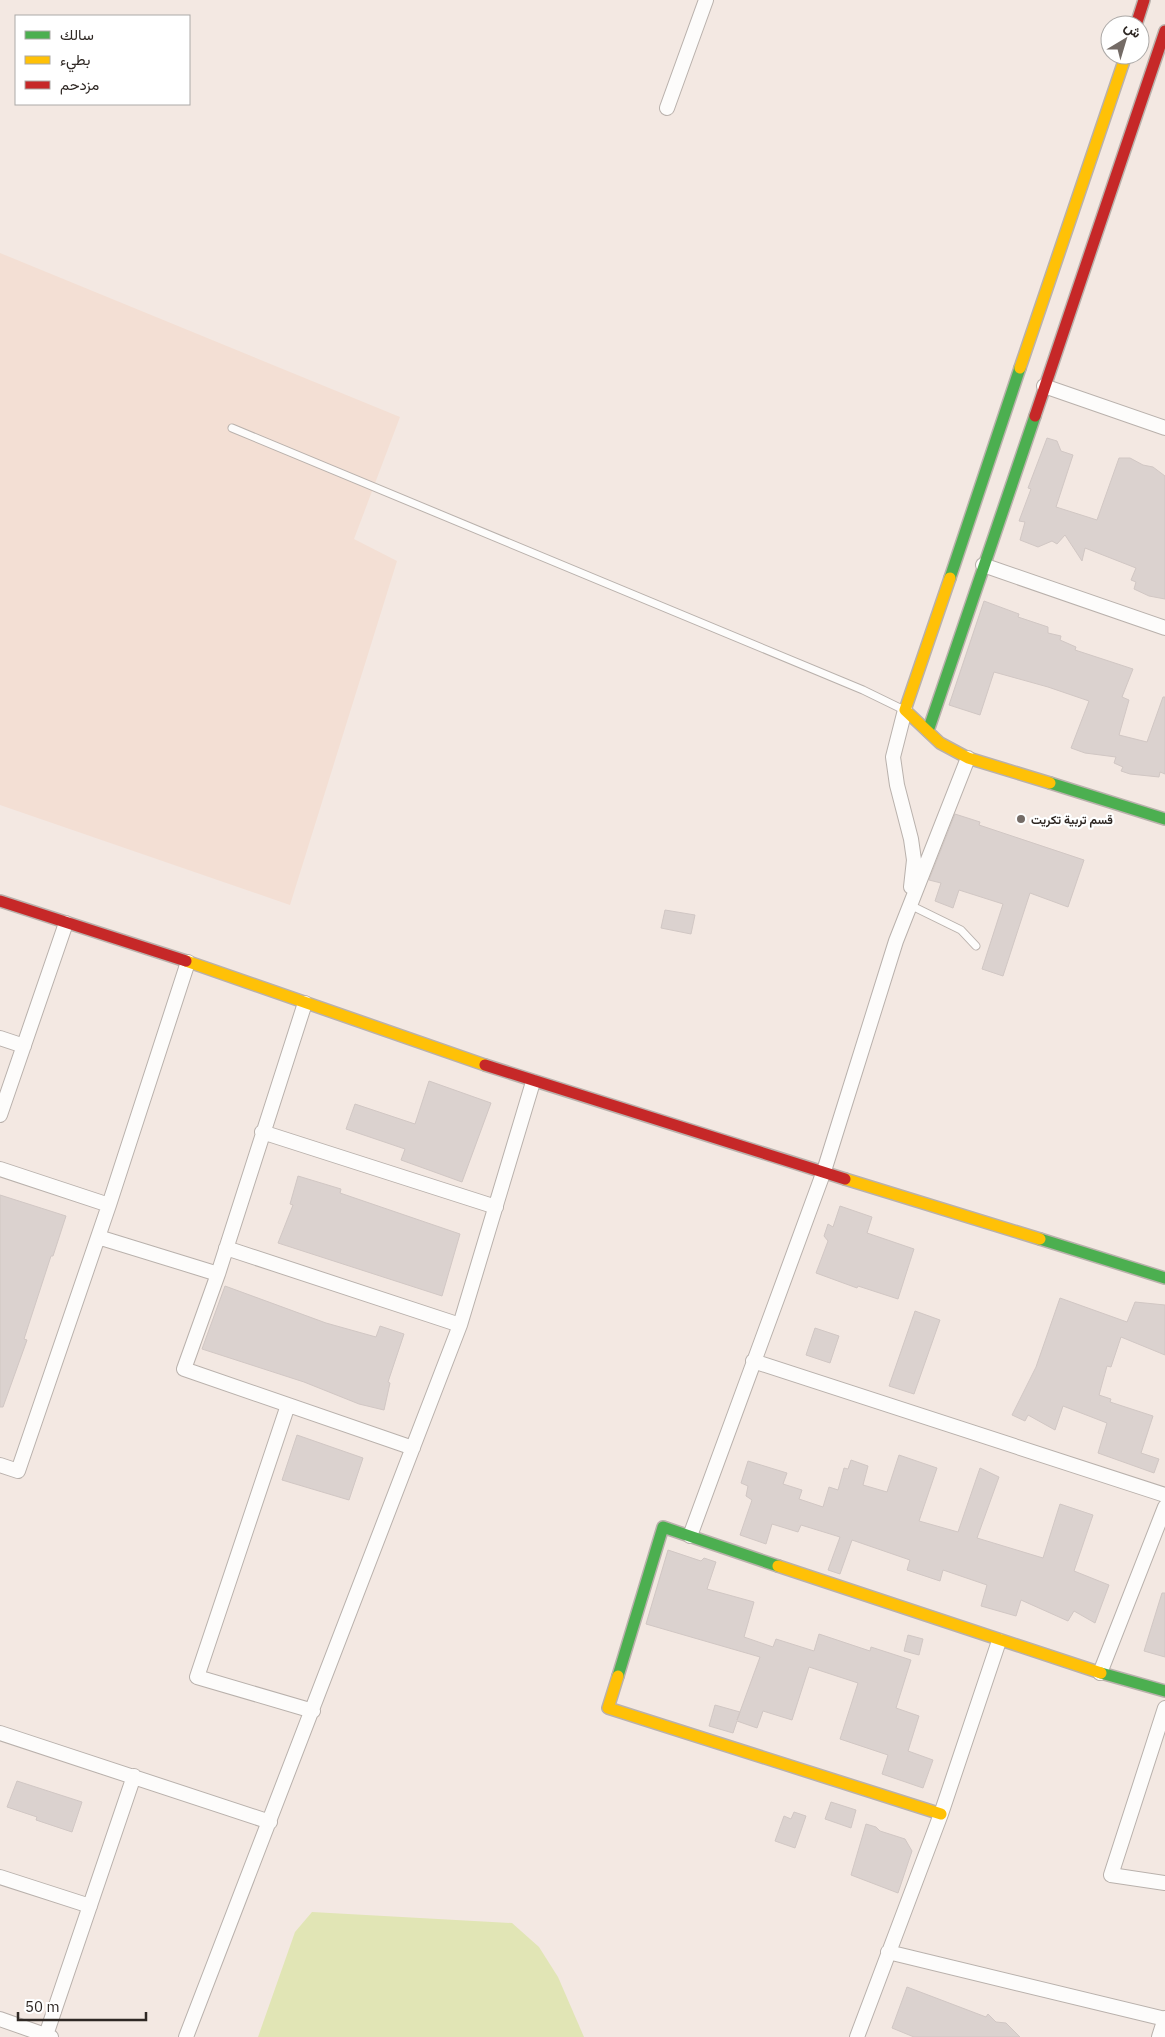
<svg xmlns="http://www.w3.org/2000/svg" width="1165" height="2037" font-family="'IBM Plex Sans',Vazirmatn,sans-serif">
<rect width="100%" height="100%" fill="#f3e8e2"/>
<!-- built -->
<path fill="#f3dfd4" d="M0,253L400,417L354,539L397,561L290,905L0,805Z"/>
<!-- green -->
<path fill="#e1e5b5" d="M312,1912L512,1923L539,1947L558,1977L584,2037H258L295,1932Z"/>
<!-- building -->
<path fill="#dbd2cf" stroke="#d1c7c4" d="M1047,438L1057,441L1061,451L1073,455L1056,507L1097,520L1119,458H1130L1143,465L1153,467L1165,476V599L1149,596L1134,589L1136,582L1131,580L1136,568L1085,548L1082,561L1065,535L1057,544L1052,541L1038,547L1020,540L1025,522L1019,521L1031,489L1028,488Z
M984,601L1019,614L1018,617L1048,627V633L1061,636L1060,640L1076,647L1075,650L1133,669L1122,697L1129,700L1119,735L1147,742L1163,697H1165V774L1160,772L1159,777L1130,774L1121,771L1123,767L1114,763L1116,757L1085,753L1071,748L1089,701L1048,687L994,672L980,715L949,705Z
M955,814L980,822L979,825L1084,860L1068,907L1030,893L1003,976L982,969L1003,904L959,890L953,908L935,901L941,883L929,880Z
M665,910L695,915L691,934L661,928Z
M429,1081L491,1103L462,1182L401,1160L405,1149L346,1129L355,1104L415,1124Z
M298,1176L341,1189L340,1193L460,1234L442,1296L278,1243L293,1205L290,1204Z
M0,1195L66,1216L53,1256H51L24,1339L27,1340L3,1407H0Z
M840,1206L872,1217L867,1233L914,1249L898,1299L858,1286L857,1288L816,1273L828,1241L824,1236L828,1224L833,1227Z
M225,1286L326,1323L376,1337L380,1326L404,1334L388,1382L390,1383L384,1410L359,1404L304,1382L202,1349Z
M1060,1298L1127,1322L1135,1302L1165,1305V1355L1121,1337L1111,1367L1107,1366L1099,1395L1111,1399L1110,1402L1153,1416L1141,1453L1159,1459L1154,1473L1098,1453L1107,1423L1063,1406L1055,1430L1028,1415L1025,1421L1012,1415L1036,1367Z
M915,1311L940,1320L914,1394L889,1386Z
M815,1328L839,1336L830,1363L806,1355Z
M297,1435L363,1458L349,1500L282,1480Z
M899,1455L937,1468L919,1521L958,1532L980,1468L999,1477L977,1538L1043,1558L1060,1504L1093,1515L1074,1571L1109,1585L1095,1623L1074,1611L1068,1621L1021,1600L1016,1616L981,1606L987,1585L943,1570L940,1581L907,1570L910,1560L852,1540L840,1574L828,1570L840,1537L801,1525L798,1532L772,1524L766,1544L740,1535L752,1500L746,1496L748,1486L741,1483L748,1461L787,1473L783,1484L802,1490L799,1499L823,1507L829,1487L838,1490L844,1468L848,1469L851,1460L868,1466L863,1485L887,1492Z
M668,1550L701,1561L704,1558L716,1562L707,1589L754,1602L744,1637L773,1647L776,1639L814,1651L819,1634L870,1651L871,1647L911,1660L896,1708L919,1716L908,1751L933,1760L923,1788L882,1774L888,1755L840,1739L858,1683L809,1667L792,1720L763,1711L757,1728L737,1721L733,1733L709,1726L715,1705L740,1712L737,1720L760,1657L646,1624Z
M1162,1593H1165V1657L1144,1651Z
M908,1635L923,1639L919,1655L904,1651Z
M17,1781L82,1802L72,1832L36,1820L37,1817L7,1807Z
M831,1802L856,1810L851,1828L825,1819Z
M794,1812L806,1816L795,1848L775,1841L784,1816L791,1819Z
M866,1824L876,1827L880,1831L905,1839L912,1851L898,1893L851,1875Z
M907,1987L986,2017L988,2014L996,2022L1006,2023L1020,2037H914L892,2028Z"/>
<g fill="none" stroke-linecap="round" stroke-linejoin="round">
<!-- lane casing -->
<g stroke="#b9b1ac" stroke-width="9">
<path id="lane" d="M232,428L863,690L902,709
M910,905L961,930L976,946"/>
</g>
<!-- street casing -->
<g stroke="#b9b1ac" stroke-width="16">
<path id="street" d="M667,108L706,0
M1044,386L1165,428
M983,565L1165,628
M905,710L893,757L897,785L911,839L914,860L911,887
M305,1003L218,1274L184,1369L413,1448
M0,1038L24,1046
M0,1115L66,923
M262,1132L496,1207
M0,1169L109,1205
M98,1237L218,1274
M226,1248L460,1325
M753,1361L1165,1495
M288,1405L197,1677L313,1711
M0,1465L18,1471L109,1205L188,962
M690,1536L824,1171L896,941L968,758
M1100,1673L1165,1507
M1165,1708L1111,1875L1165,1883
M0,1733L270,1822
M0,1877L90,1906
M888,1952L1165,2019
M0,2019L51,2037
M46,2035L134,1776
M186,2037L460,1325L533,1082
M857,2037L941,1814L999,1641
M1159,2037L1165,2018"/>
</g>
<!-- fast casing -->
<g stroke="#b9b1ac" stroke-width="14">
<path id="fast" d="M950,578L1020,368
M928,731L1035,416
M1050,783L1165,819
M1040,1239L1165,1278
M1101,1673L1165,1691
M618,1676L663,1527L778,1566"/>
</g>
<!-- slow casing -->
<g stroke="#b9b1ac" stroke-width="14">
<path id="slow" d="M1020,368L1126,55
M950,578L905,710L940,743L968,758L1050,783
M186,961L485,1065
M845,1179L1040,1239
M778,1566L1101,1673
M618,1676L608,1708L941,1814"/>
</g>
<!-- jam casing -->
<g stroke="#b9b1ac" stroke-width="14">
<path id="jam" d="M1136,25L1144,0
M1035,416L1165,31
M0,901L186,961
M485,1065L845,1179"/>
</g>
<!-- lane -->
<use href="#lane" stroke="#fdfcfb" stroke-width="7"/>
<!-- street -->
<use href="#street" stroke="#fdfcfb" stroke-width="14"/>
<!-- fast -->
<use href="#fast" stroke="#4caf50" stroke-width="11"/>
<!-- slow -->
<use href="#slow" stroke="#ffc107" stroke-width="11"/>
<!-- jam -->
<use href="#jam" stroke="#c62828" stroke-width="11"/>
</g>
<!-- markers -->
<circle fill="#746b66" stroke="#fff" stroke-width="2" cx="1021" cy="819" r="5"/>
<g text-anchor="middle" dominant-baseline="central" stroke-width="4.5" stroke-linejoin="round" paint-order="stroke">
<!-- poi labels -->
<g font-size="12" font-weight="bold" fill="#2f2824" stroke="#fff" text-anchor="start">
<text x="1031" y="819">قسم تربية تكريت</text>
</g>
</g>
<!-- legend -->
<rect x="15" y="15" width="175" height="90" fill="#ffffff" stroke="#aca9a7"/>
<rect x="25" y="31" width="25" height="8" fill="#4caf50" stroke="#aca9a7"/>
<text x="60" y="40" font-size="15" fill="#2f2824">سالك</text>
<rect x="25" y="56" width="25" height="8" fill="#ffc107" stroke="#aca9a7"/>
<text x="60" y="65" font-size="15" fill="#2f2824">بطيء</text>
<rect x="25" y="81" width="25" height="8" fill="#c62828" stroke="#aca9a7"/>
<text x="60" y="90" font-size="15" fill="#2f2824">مزدحم</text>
<!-- north arrow -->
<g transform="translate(1125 40) rotate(38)"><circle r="24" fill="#ffffff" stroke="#aca9a7"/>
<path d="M0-4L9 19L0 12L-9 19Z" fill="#746b66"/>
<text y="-8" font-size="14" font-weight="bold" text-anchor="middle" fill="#2f2824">ش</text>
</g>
<!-- scale -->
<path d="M18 2012v8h128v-8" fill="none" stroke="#2f2824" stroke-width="2.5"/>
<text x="25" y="2012" font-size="15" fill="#2f2824" stroke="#ffffff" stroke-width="4" paint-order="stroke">50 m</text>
</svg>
